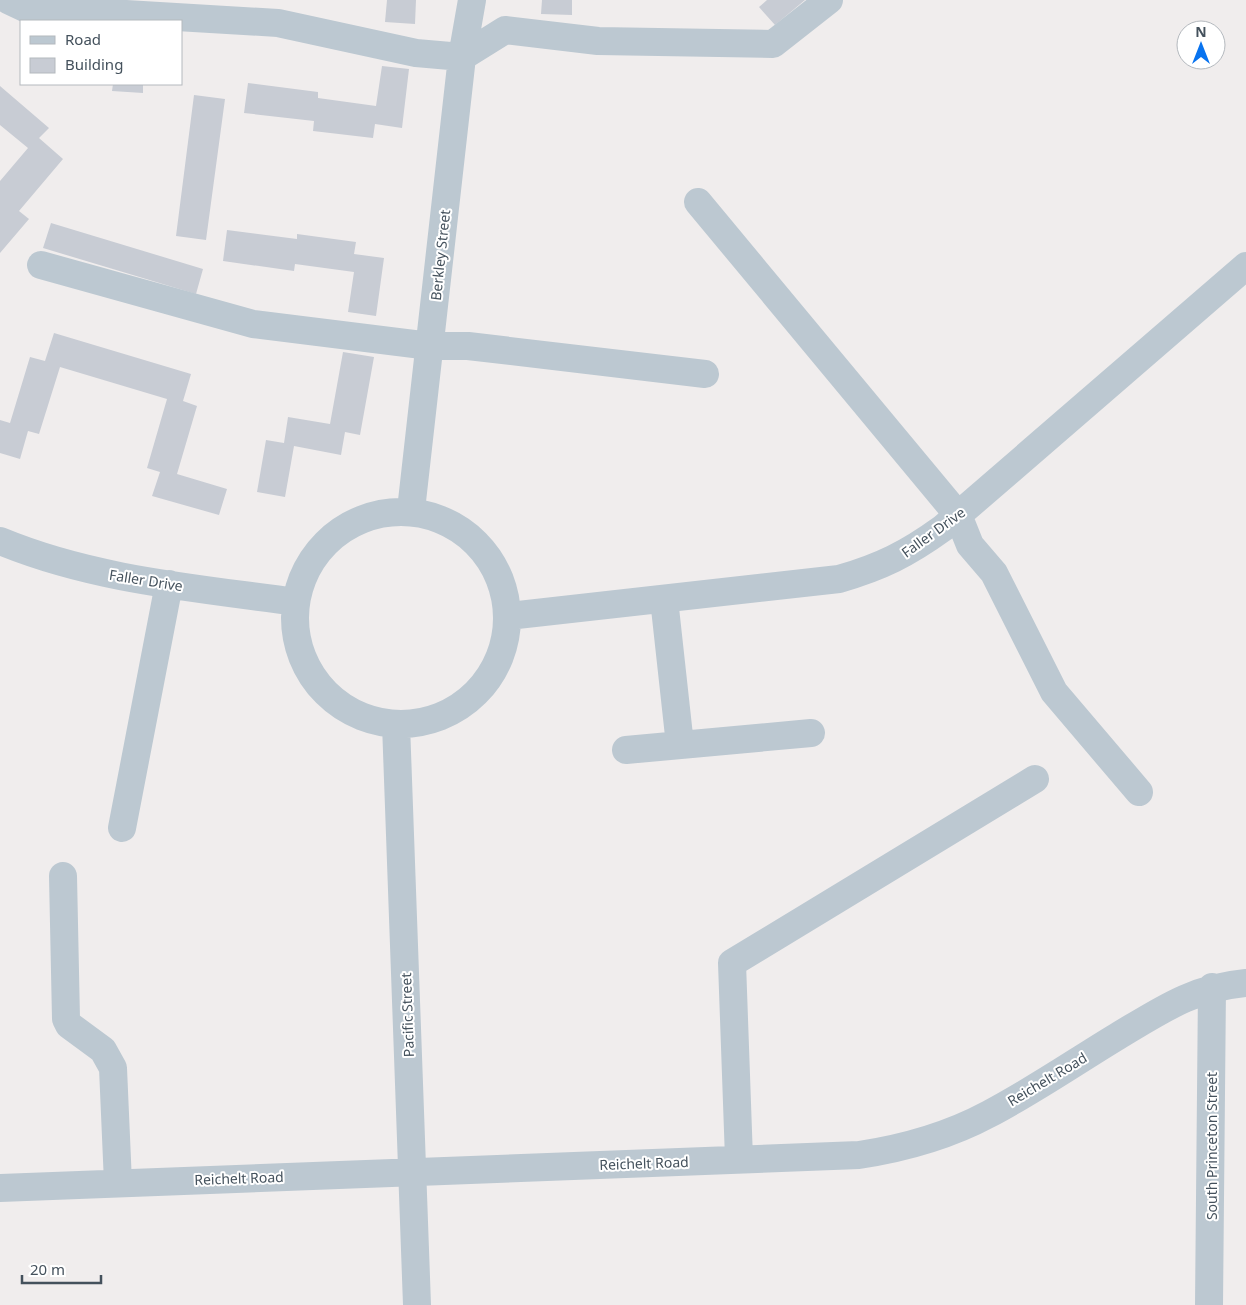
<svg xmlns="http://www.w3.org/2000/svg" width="1246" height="1305" font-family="'Noto Sans',sans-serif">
<rect width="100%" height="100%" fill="#f0eded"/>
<!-- building -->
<path fill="#c8ccd4" d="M387,0H416L415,24L385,22Z
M542,0H572V15L541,14Z
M767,0H805L775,25L759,7Z
M382,66L409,69L402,128L375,124L373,138L313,131L314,121L244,113L248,83L318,92V98L376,106Z
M113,84H143V93L112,91Z
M0,86L49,128L39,138L63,159L19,211L29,219L0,253V181L28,148L0,125Z
M194,95L225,99L206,240L176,236Z
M51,223L203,269L196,294L43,248Z
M227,230L297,239V234L356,242L354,254L384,258L376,316L348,312L354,272L295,264L294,271L223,261Z
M54,333L191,374L183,401L197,406L177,474L227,489L219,515L152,496L160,472L147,468L167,399L60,367L39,434L28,431L20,459L0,453V420L10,423L30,357L45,361Z
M343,352L374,357L360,435L345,432L341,455L294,446L285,497L257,492L266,440L284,443L288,417L330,424Z"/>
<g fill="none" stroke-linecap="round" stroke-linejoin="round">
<!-- minor -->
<path stroke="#bcc8d1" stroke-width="28" d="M8,0L25,8L278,23L416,53L462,57L505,30L598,41L773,44L829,0
M698,202L958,515L970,545L994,573L1054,692L1139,792
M41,265L253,324L430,346H468L705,374
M411,510L462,57L472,0
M295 618a106 106 0 1 1 212 0a106 106 0 1 1-212 0Z
M0,541C94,580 196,588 296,602
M664,599L680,745
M508,616L839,579C881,567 907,554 943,528L1246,266
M396,724L417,1305
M626,750L811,733
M122,828L169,584
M63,876L66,1019L69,1025L103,1050L113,1068L118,1183
M739,1159L732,963L1035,779
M0,1188L859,1155C905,1148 948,1136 989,1114C1033,1091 1075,1062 1118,1036C1163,1009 1193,988 1246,983
M1209,1305L1212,987"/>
</g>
<g text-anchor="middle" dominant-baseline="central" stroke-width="4" stroke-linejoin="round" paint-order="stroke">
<!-- street labels -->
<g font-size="14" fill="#44515c" stroke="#fff">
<text transform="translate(440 255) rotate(-84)">Berkley Street</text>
<text transform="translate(933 532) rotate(-36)">Faller Drive</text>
<text transform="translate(146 580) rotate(9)">Faller Drive</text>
<text transform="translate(407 1015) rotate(-92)">Pacific Street</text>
<text transform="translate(1047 1079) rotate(-31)">Reichelt Road</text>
<text transform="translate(1211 1146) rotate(-90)">South Princeton Street</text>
<text transform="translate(644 1163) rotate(-2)">Reichelt Road</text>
<text transform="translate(239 1178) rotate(-2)">Reichelt Road</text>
</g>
</g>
<!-- legend -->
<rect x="20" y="20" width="162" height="65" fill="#ffffff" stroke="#b4b9be"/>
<rect x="30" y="36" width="25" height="8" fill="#bcc8d1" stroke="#b4b9be"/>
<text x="65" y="45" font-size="15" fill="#44515c">Road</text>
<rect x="30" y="58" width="25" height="15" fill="#c8ccd4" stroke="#b4b9be"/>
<text x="65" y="70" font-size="15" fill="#44515c">Building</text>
<!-- north arrow -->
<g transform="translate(1201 45)"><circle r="24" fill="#ffffff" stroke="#b4b9be"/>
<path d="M0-4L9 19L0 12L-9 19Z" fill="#0873ef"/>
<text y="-8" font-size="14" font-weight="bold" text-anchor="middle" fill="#44515c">N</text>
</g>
<!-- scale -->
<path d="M22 1275v8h79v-8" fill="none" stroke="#44515c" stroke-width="2.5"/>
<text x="30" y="1275" font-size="15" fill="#44515c" stroke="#ffffff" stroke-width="4" paint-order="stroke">20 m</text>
</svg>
